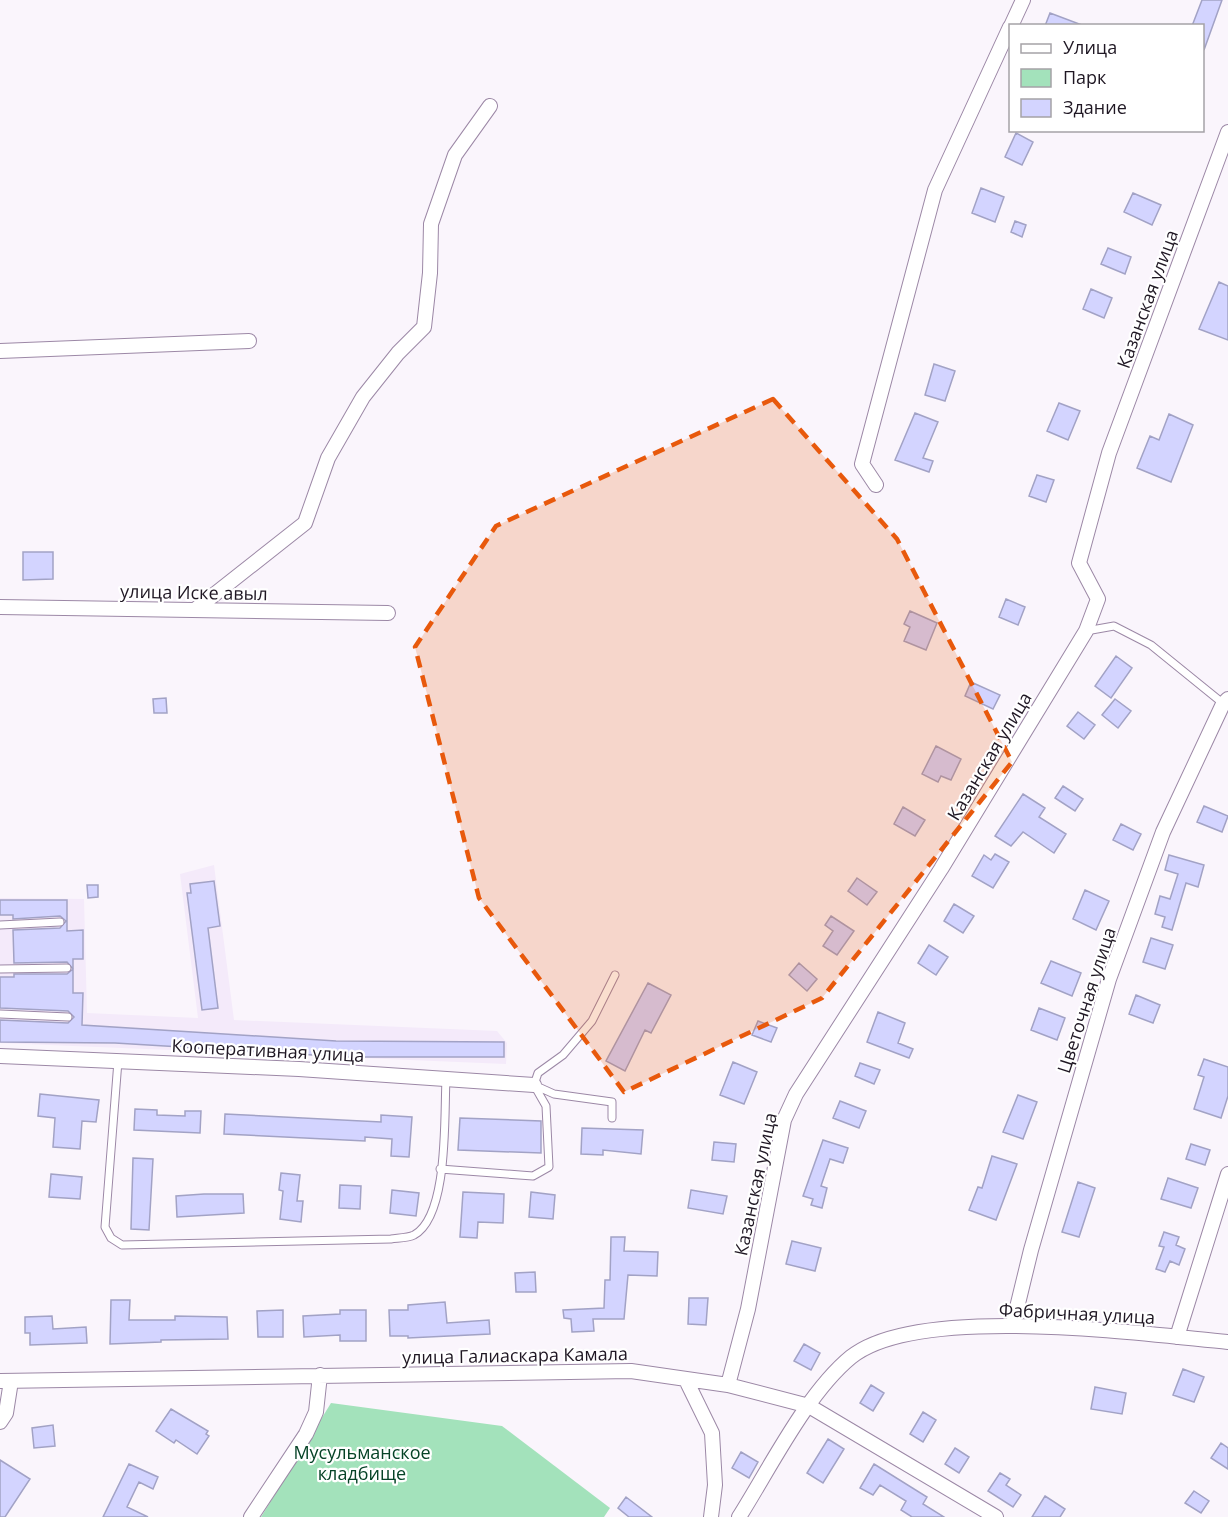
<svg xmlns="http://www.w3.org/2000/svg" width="1228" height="1517" font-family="'Open Sans',sans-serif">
<rect width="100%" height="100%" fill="#faf5fc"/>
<!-- built -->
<path fill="#f4eafa" d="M214,865L234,1020L497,1031L507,1043L506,1064L0,1043V898L84,899L87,1013L198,1018L180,874Z"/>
<!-- green -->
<path fill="#a3e2bb" d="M331,1403L502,1426L610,1508L604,1517H261Z"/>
<!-- building -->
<path fill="#d3d4ff" stroke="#a2a2c5" stroke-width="1.5" d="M1202,0H1222L1204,50L1203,26H1192Z
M1050,13L1082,25L1081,26H1045Z
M1016,133L1033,142L1022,165L1005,157Z
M981,188L1004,197L995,222L972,213Z
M1133,193L1161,205L1152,225L1124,212Z
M1015,221L1026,225L1022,237L1011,232Z
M1108,248L1131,257L1125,274L1101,264Z
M1219,282L1228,286V340L1199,329Z
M1091,289L1112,298L1104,318L1083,309Z
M934,364L955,371L945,401L925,395Z
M1059,403L1080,411L1068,440L1047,431Z
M915,413L938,422L923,458L933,461L929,472L895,460Z
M1169,414L1193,425L1171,482L1137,468L1150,436L1159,440Z
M1037,475L1054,480L1046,502L1029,496Z
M23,552H53V579L23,580Z
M1006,599L1025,607L1018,625L999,617Z
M910,611L937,623L926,650L904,641L910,627L904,624Z
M1116,656L1132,668L1111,698L1095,686Z
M971,682L1000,695L993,709L965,696Z
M166,698L167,713H154L153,699Z
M1115,699L1131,711L1118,728L1102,715Z
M1078,712L1095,725L1084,739L1067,726Z
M936,746L961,759L951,780L941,776L938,782L922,774Z
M1063,786L1083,799L1075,811L1055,798Z
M1023,794L1045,808L1039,817L1066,834L1054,853L1023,832L1011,846L995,836Z
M1204,806L1228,816L1222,832L1197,822Z
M903,807L925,820L915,836L894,824Z
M1121,824L1141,834L1133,850L1113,840Z
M995,854L1009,862L993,888L972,876L984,855L991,860Z
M1169,855L1204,865L1198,887L1186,883L1172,930L1162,927L1165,917L1155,914L1160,896L1170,899L1178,874L1165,870Z
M857,878L877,892L867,905L848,891Z
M214,881L220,926L208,928L218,1008L202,1010L187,893H191L190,884Z
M87,885H98V897L88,898Z
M1085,890L1109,901L1096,930L1073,919Z
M0,900H67V931L83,930V959H73V993H83L82,1025L336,1041L504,1042V1057H347L115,1043L0,1042V1020L68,1023L74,1017L68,1011L0,1008V977H14V974H67L73,969L67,962L14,963L13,930L60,928L66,921L60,916L13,919V915H0Z
M954,904L974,916L963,933L944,921Z
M831,916L854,931L837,955L823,946L833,931L825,925Z
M1151,938L1173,945L1165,969L1143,962Z
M929,945L948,957L936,975L918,963Z
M1051,961L1081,973L1072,996L1041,983Z
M799,963L817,979L807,991L789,975Z
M648,983L671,995L651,1033L645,1030L625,1071L606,1061Z
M1136,995L1160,1005L1153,1023L1129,1014Z
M1039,1008L1065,1018L1057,1040L1031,1030Z
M878,1012L905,1023L898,1043L913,1049L909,1058L867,1042Z
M758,1021L777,1028L771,1042L752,1035Z
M1204,1059L1228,1067V1096L1221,1118L1194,1109L1204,1077L1198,1075Z
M733,1062L757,1072L744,1104L720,1095Z
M860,1063L880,1070L874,1084L855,1076Z
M40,1094L99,1100L96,1122L82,1121L80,1149L53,1147L55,1118L38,1116Z
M1018,1095L1037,1102L1023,1139L1003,1132Z
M840,1101L866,1111L859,1128L833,1118Z
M135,1109L157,1110V1115L185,1116V1111H201L200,1133L134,1130Z
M225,1114L381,1122V1115L412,1117L409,1157L391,1156L392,1139L365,1137V1141L224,1134Z
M460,1118L541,1121V1153L458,1150Z
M582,1128L643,1130L641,1154L603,1150V1155L581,1154Z
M823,1140L848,1148L843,1163L830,1159L821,1186L827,1188L822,1208L811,1205L813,1199L803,1196Z
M714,1142L736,1144L734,1162L712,1160Z
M1191,1144L1210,1150L1205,1165L1186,1159Z
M992,1156L1017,1164L996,1220L969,1210L978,1187L982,1188Z
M133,1158L153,1159L149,1230L131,1229Z
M281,1173L300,1175L297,1201H303L301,1222L280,1219L283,1191L279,1190Z
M51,1174L82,1177L80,1199L49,1197Z
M1168,1178L1198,1188L1191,1208L1161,1199Z
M1078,1182L1095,1188L1079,1237L1062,1232Z
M340,1185L361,1186L360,1209L339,1208Z
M392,1190L419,1193L416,1216L390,1213Z
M691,1190L727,1196L723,1214L688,1208Z
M463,1192L504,1194L503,1223L478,1222L477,1238L460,1237Z
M531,1192L555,1195L553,1219L529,1217Z
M204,1194H243L244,1213L177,1217L176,1196Z
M1164,1232L1179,1237L1176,1245L1185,1249L1179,1265L1170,1261L1165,1272L1156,1269L1164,1247L1159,1246Z
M611,1237H625L624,1251L658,1252L657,1276L628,1275L624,1319H593L594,1331L572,1332L571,1319L564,1318L563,1310L604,1308L605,1280H610Z
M792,1241L821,1248L815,1271L786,1264Z
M535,1272L536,1292H516L515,1273Z
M689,1298H708L706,1325L688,1324Z
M111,1300H130L129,1320H175V1316L227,1317L228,1339L161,1340V1342L110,1344Z
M445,1302L447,1323L489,1320L490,1334L408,1338V1336H390L389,1310H408V1305Z
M283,1310V1337H258L257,1311Z
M340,1310H366V1341H340V1335L304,1337L303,1316L340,1314Z
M52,1316L53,1329L86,1327L87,1343L30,1345V1333H25V1317Z
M804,1344L820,1353L811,1370L794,1361Z
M1183,1369L1204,1377L1194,1402L1173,1395Z
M871,1385L884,1393L873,1411L860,1403Z
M1095,1387L1126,1393L1122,1414L1091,1409Z
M171,1409L208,1431L206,1434L209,1436L197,1454L176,1440L174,1443L156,1431Z
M923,1412L936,1420L923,1442L910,1434Z
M53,1425L55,1446L34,1448L32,1428Z
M828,1439L844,1449L823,1483L807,1473Z
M1221,1443L1228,1448V1469L1211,1458Z
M955,1448L969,1457L959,1473L945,1464Z
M741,1452L758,1462L749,1478L732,1468Z
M0,1460L30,1479L5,1517H0Z
M129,1464L158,1477L153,1489L139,1482L127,1507L148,1517H103Z
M874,1464L927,1497L923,1504L944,1517H912L901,1510L906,1501L880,1485L873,1495L860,1488Z
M1000,1473L1010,1479L1006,1485L1021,1495L1013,1507L988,1491Z
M1194,1491L1209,1501L1201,1513L1185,1503Z
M1045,1496L1065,1509L1060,1517H1032Z
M626,1497L652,1517H629L618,1508Z"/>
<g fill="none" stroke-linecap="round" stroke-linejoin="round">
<!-- lane casing -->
<g stroke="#9c88a6" stroke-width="9">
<path id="lane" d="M1086,631L1114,626L1151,645L1225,705
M0,925L60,922
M0,969L67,968
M0,1014L68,1017
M118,1061L105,1227L111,1238L122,1245L391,1239C398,1238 408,1238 414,1235C449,1216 444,1115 446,1079
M534,1085L538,1073L563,1055L592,1021L615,975
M440,1169L533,1176L549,1167L546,1106L534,1085L554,1094L612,1102V1118"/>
</g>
<!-- street casing -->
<g stroke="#9c88a6" stroke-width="16">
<path id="street" d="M1011,26L1023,0
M0,351L249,341
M876,485L862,464L935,190L1010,27
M0,607L388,613
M196,609L305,523L328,458L363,397L398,353L424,327L430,273L431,224L455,155L490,106
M0,1056L299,1069L534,1085
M1013,1324L1031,1250L1109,979L1163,832L1223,704L1228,699
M1177,1337L1228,1174
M686,1380L712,1433L715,1485L711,1517
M0,1381L631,1371L728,1385L809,1406L996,1517
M728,1385L748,1309L784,1120L796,1094L941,869L1086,631L1098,599L1079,563L1109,453L1228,132
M0,1422L6,1413L11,1381
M251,1517L306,1434L316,1412L320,1375
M739,1517C770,1468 807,1393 851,1357C918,1303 1142,1334 1228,1342"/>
</g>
<!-- lane -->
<use href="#lane" stroke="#fff" stroke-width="7"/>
<!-- street -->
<use href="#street" stroke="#fff" stroke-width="14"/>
</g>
<!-- marked area -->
<path fill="#e8590c" fill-opacity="0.2" stroke="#e8590c" stroke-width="4.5" stroke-dasharray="12 8" stroke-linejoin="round" d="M773,399L897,539L1012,762L822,998L624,1092L479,898L415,647L496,526Z"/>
<g text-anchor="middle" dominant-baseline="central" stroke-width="4.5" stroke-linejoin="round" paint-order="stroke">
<!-- street labels -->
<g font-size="18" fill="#1f1723" stroke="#fff">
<text transform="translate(1147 299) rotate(-70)">Казанская улица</text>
<text transform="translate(194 592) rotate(1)">улица Иске авыл</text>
<text transform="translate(989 756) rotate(-59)">Казанская улица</text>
<text transform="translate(1086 1000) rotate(-72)">Цветочная улица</text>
<text transform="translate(268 1050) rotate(3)">Кооперативная улица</text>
<text transform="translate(755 1184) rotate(-78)">Казанская улица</text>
<text transform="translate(1077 1313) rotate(3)">Фабричная улица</text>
<text transform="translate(515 1355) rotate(-1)">улица Галиаскара Камала</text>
</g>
<!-- park labels -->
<g font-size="18" fill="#064327" stroke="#fff">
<text x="362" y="1452">Мусульманское<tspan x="362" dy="21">кладбище</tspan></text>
</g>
</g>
<!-- legend -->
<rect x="1009" y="24" width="195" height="108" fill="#ffffff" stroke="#a5a2a7" stroke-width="1.5"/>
<rect x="1021" y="44" width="30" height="9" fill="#ffffff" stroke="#a5a2a7" stroke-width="1.5"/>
<text x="1063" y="54" font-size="18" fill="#1f1723">Улица</text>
<rect x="1021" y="69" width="30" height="18" fill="#a3e2bb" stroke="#a5a2a7" stroke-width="1.5"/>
<text x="1063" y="84" font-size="18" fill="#1f1723">Парк</text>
<rect x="1021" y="99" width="30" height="18" fill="#d3d4ff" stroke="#a5a2a7" stroke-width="1.5"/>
<text x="1063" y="114" font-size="18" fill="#1f1723">Здание</text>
</svg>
